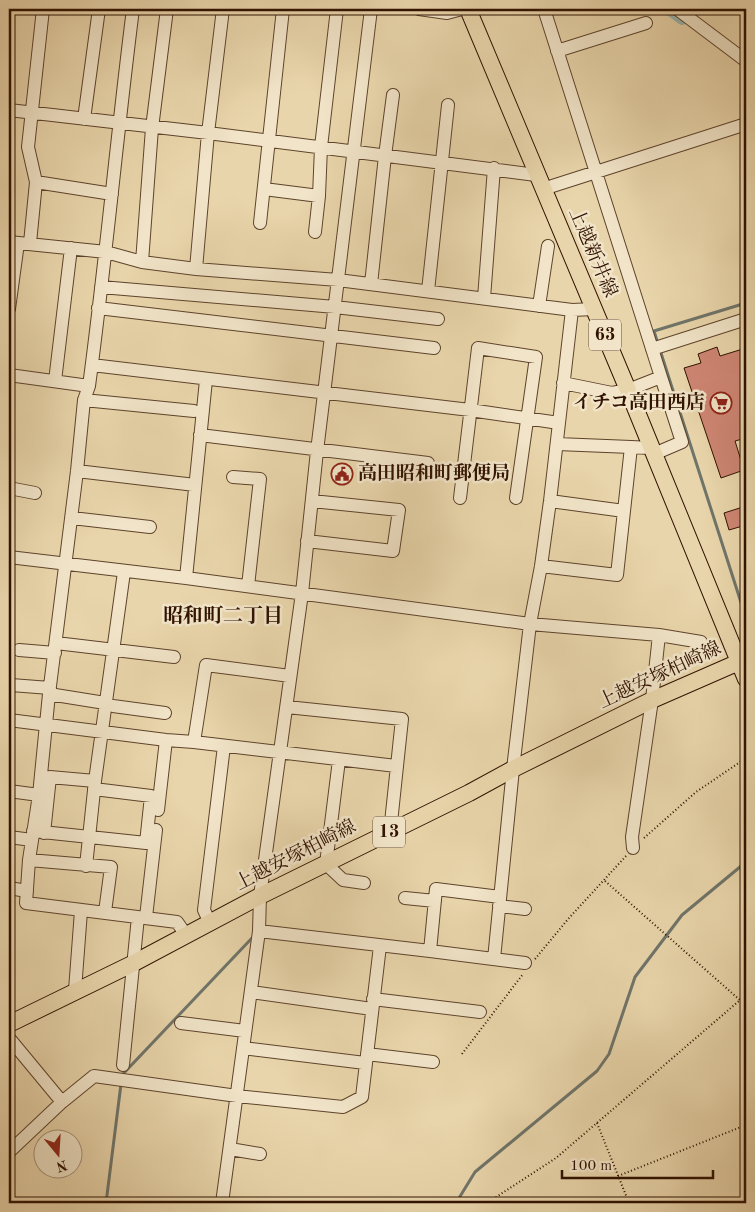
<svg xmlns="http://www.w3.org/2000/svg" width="755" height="1212" font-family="'Old Standard TT','Noto Serif JP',serif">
<rect width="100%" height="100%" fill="#e9d5ab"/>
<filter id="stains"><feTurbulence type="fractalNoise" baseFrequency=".004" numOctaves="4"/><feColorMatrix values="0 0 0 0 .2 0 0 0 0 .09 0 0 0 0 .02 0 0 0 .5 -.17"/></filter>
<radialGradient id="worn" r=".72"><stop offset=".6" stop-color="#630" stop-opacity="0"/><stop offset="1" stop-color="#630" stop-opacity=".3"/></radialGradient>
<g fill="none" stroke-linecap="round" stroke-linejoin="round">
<!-- stream -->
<path stroke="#6f756a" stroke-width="3" d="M658,344L654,331L746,303
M660,350L746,618
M122,1077V1075L252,938
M106,1203L121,1084
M456,1203L475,1172L597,1071L609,1054L635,977L682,915L746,862"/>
<!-- canal -->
<path stroke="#99b7b1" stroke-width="10" d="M667,9L682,20"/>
</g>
<!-- building -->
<path fill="#ce8674" stroke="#301200" d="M717,347L720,356L746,348V438L735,441L744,470L721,478L684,368L701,363L698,354Z
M746,506V525L729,530L724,513Z"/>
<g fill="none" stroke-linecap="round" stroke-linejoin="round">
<!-- minor casing -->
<g stroke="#5e432b" stroke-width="14">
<path id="minor" d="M133,9C117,134 106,260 89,386L84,400L77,471L49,694L39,795L29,860L26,903L177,922L186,935
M419,9L447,13L462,9
M544,9L661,377L628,390L612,393L563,383
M677,9L746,61
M557,51L646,23
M9,110L208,133L536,175
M84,119L99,9
M36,182L28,147L43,9
M264,189L319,196
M543,189L746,124
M260,223L283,9
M315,232L319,196L321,147L337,9
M9,242L106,252L142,262L196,269L208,133L223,9
M30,243L36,182L112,194
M142,262L152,128L167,9
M196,269L338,280L572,310
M371,284L385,156L393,95
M101,287L335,307L438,319
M428,291L448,105
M484,298L494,168
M539,306L548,246
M98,308L434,348
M9,309L18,243
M652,349L746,319
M92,365L470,410L559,423
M9,375L89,386
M55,381L71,248
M84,400L194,411
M200,435L428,463
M557,444L631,447
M654,454L682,442L661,377
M77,471L195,485
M233,477L260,479L248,586
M9,488L35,493
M460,498L478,348L536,357L516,498
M550,501L624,511
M72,518L150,527
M307,541L393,551L399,510L312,501
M9,557L186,578L530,624L659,635L701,642
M541,566L617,575L631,447L651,448
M186,578L206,380
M56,643L174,657
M19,650L55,653
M11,685L50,688
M49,694L105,703L113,706L165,713
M287,707L402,719L390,832
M9,720L166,740L194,742L396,766
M194,742L206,665L290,676
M339,760L326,864L343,880L364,883
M9,791L39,795
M158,810L166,740
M33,831L146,843L151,796L94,789
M44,833L50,777L95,781
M9,837L32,840
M633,848L632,837L652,700L659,635
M29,860L111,867L105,912
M86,866L95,781L124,572
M9,888L27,891
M405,898L435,901
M499,906L525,909
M146,917L156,830
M210,923L204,910L224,746
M259,931L430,951L525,963
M430,951L436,889L500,897
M494,959L513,769L530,624L541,566L550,501L572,310L594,309
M75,990L81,911
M251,992L372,1009
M373,999L480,1012
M181,1023L245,1031
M9,1038L62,1102
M243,1048L365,1063
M367,1054L433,1062
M123,1065L138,917
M230,1149L260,1154
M9,1152L62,1102L94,1076L237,1096L343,1107L362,1097L380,946
M222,1203L259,931L260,896L302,593L317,451L371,9"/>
</g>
<!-- major casing -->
<g stroke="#301200" stroke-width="18">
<path id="major" d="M468,9L628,390L746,679
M9,1024L132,964L260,896L469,793L513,769L652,700L739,662L746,661"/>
</g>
<!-- path -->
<path stroke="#301200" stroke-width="2" stroke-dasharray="1 2.5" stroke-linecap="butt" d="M644,838L696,792L746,758
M605,881L741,1001L746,1014
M535,959L569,918L626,856
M462,1054L523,974
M597,1123L629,1203
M618,1176L746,1125
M487,1203L556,1158L746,995"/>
<!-- minor -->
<use href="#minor" stroke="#f1e4c8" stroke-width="12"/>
<!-- major -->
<use href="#major" stroke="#e9d5ab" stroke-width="16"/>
</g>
<!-- icons -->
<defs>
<g id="supermarket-ring" transform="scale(1.125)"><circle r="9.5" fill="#f1e4c8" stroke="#8f2418" stroke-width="1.5"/><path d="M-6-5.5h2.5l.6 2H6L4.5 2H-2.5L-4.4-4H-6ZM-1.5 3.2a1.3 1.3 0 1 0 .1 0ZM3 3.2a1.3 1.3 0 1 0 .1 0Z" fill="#8f2418"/></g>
<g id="civic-ring" transform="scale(1.125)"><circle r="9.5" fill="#f1e4c8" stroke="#8f2418" stroke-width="1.5"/><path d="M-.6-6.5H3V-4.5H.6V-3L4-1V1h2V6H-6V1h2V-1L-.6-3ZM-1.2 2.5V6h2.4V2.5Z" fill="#8f2418"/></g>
</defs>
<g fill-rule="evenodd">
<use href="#supermarket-ring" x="721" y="403"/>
<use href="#civic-ring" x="342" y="474"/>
</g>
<g text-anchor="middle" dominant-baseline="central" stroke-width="5" stroke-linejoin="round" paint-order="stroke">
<!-- shield labels -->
<g fill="#f1e4c8" stroke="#6a513c" stroke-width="1">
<rect x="589" y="319.5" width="32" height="31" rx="4"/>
<rect x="373" y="816.5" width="32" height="31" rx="4"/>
</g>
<g font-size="18" font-weight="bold" fill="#301200">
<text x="605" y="335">63</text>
<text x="389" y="832">13</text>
</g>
<!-- street labels -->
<g font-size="19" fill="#301200" stroke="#f1e4c8">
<text transform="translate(592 253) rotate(67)">上越新井線</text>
<text transform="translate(660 676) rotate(-25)">上越安塚柏崎線</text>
<text transform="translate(296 856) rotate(-27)">上越安塚柏崎線</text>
</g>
<!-- poi labels -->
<g font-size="19" font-weight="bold" fill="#301200" stroke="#f1e4c8" text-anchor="end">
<text x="705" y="403">イチコ高田西店</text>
<text x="358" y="474" text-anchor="start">高田昭和町郵便局</text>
</g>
<!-- neighbourhood labels -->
<g font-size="20" font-weight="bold" fill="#301200" stroke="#f1e4c8">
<text x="223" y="617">昭和町二丁目</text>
</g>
</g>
<!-- margin -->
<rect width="755" height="1212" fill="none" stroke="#e9d5ab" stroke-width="30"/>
<rect x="10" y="10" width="735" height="1192" fill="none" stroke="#301200" stroke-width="2.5"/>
<rect x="15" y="15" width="725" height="1182" fill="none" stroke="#301200"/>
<!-- north arrow -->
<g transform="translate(58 1154) rotate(162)"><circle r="24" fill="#f1e4c8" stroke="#a49078"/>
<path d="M0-4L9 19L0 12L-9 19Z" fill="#8f2418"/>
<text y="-8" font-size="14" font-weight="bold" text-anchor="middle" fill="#301200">N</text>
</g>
<!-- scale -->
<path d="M562 1170v8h151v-8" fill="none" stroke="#301200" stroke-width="2.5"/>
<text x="570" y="1170" font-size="15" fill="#301200" stroke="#f1e4c8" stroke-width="4" paint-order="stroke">100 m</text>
<rect width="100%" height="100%" filter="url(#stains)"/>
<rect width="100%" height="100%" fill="url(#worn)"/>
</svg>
